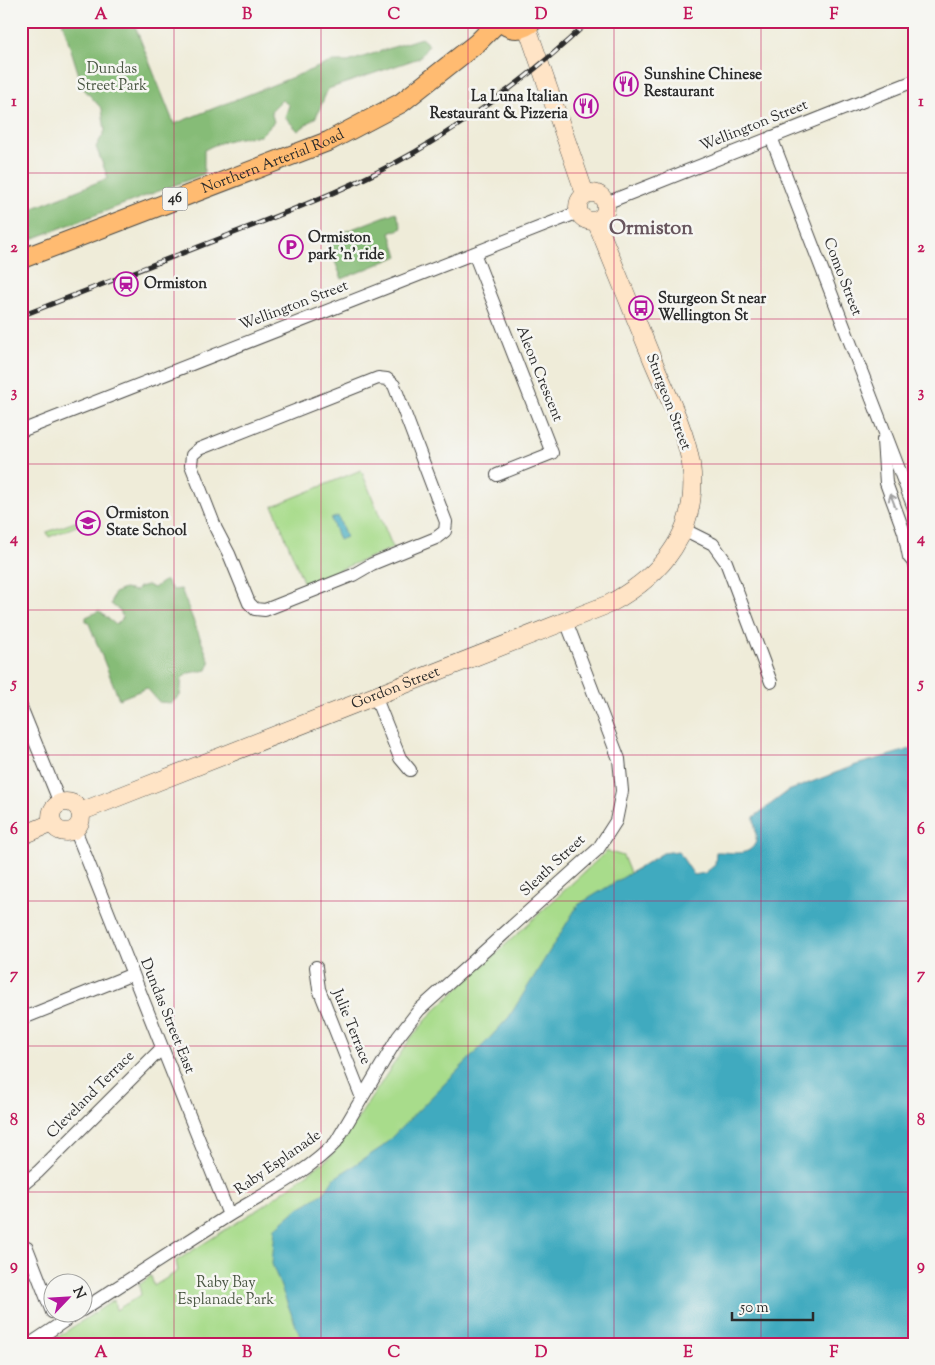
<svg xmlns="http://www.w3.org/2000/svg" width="935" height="1365" font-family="'Sorts Mill Goudy',serif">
<rect width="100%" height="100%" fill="#f6f6f2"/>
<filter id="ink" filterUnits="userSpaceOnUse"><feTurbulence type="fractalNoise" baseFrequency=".02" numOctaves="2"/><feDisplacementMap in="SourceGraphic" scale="10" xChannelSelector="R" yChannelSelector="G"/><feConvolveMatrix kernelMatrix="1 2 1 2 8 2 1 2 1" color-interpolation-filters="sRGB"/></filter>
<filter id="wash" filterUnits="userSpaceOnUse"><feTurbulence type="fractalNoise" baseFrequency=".0096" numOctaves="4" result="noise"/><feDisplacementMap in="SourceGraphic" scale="20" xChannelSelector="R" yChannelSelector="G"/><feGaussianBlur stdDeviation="1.12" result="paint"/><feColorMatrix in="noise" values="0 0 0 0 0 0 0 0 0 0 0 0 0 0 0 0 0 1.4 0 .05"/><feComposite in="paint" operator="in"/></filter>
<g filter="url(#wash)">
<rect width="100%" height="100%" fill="#efecd9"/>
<!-- green -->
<path fill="#a8dc8b" stroke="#6a845b" d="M361,470L393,548L304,584L273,506Z
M78,521L79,525L49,537L47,532Z
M607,851L623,856L630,873L652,860L339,1344H47L114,1300L116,1310L141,1295L139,1285L151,1276L154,1286L178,1271L176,1261L263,1206L329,1158L341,1144L410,1039L435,1010Z"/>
<!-- forest -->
<path fill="#86bc77" stroke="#587451" d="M62,21H133L174,124L331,62H348L421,38L429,45L419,58L328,89L316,117L298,131L285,117L289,105L282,100L271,111L274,122L260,136C239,137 223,140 204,150V174L21,243V213L108,178L96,147L105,131L102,109L83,88Z
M396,212L402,228L390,233L398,256L342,279L326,239Z
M165,580L173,590L181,589L210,663L207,670L189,673L182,678L180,696L171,703L159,702L147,688L119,699L88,621H86V617L99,611L116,625L123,618L120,611L111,604L114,593L124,589L136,591L139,587L147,585L154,588Z"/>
<!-- water -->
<path fill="#3faabf" stroke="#356a75" d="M338,516L346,537L339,540L331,519Z
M914,748V1344H303L272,1264L275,1228L296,1210L324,1193L333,1179L382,1147L486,1042L509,1017L578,905L663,853L678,851L694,875L705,873L715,865L716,852C729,851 750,859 756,841C757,835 754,824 754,817L788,791L856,765Z"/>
</g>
<g filter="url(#ink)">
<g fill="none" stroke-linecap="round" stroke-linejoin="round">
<!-- street casing -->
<g stroke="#484845" stroke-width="14">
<path id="street" d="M771,137L914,508
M606,203L914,81
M474,253L552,453L497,475
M378,378L387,379L394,385L446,522L445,531L436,538L372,564L353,575L265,610L255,609L249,603L229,554L216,529L191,465L192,455L199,449Z
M21,431L579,212
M883,440L886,483L904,532L909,557L914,563
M683,529L713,544L726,562L771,682
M375,696L400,758L410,770
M21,707L60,803
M75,829L229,1215
M316,967L319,989L362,1098
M21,1019L133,974
M21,1186L38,1172L162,1048
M27,1248L52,1312
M82,1310C130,1279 178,1248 226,1217C263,1194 306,1174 336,1142L398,1037L419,1010L598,849L616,821L622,791L619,759L566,621
M30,1344L78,1312"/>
</g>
<!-- secondary casing -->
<g stroke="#484845" stroke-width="19">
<g id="secondary">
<path d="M527,27L585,194"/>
<circle cx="592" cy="207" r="14"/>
<circle cx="66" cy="817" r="15"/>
<path id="s1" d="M80,812L609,604C663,575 700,530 691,464C685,429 667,394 653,361C634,314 615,268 596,221"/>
<path d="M21,836L52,823"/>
</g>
</g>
<!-- primary casing -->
<g stroke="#484845" stroke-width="21">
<g id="primary">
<path d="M500,21C510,31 523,31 533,21"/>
<path id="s2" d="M21,259L329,141L401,103L477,43L499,21"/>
</g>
</g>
<!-- street -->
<use href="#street" stroke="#fff" stroke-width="12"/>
<!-- secondary -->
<use href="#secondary" stroke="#ffe4c6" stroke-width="18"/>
<!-- primary -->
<use href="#primary" stroke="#ffbb71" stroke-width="19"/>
<!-- rail casing -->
<g stroke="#2b2b2b" stroke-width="5">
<path id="rail" d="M21,316C90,289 159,262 229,235C292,210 356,186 415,152C478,115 536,72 589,21"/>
</g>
<!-- rail -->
<use href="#rail" stroke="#f6f6f2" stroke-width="3" stroke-dasharray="9" stroke-linecap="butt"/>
</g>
<!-- one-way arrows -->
<defs><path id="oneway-shaft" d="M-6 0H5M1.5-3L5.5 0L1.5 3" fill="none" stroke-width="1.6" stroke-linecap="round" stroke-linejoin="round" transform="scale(1.25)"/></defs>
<use stroke="#a0a0a0" href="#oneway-shaft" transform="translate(893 501) rotate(-111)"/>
</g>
<!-- grid -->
<path fill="none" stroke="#c2185b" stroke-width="1" stroke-opacity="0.55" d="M174,21V1344M321,21V1344M468,21V1344M614,21V1344M761,21V1344M21,173H914M21,319H914M21,464H914M21,610H914M21,755H914M21,901H914M21,1046H914M21,1192H914"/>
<!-- icons -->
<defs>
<g id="restaurant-ring" transform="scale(1.25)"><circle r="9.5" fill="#f6f6f2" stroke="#b5179e" stroke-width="1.5"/><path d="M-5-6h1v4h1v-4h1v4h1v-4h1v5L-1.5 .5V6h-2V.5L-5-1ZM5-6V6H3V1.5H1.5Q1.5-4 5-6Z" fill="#b5179e"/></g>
<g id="parking-ring" transform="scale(1.25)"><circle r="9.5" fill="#f6f6f2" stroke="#b5179e" stroke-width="1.5"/><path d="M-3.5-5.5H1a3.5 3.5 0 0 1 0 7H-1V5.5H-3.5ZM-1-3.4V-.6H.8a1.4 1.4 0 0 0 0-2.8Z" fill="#b5179e"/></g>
<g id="station-ring" transform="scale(1.25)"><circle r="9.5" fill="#f6f6f2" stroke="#b5179e" stroke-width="1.5"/><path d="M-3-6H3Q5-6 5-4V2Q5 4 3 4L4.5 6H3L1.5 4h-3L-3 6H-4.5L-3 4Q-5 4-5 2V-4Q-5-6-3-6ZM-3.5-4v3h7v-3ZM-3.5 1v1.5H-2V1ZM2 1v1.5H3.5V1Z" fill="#b5179e"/></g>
<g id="bus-ring" transform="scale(1.25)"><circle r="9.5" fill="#f6f6f2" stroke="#b5179e" stroke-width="1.5"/><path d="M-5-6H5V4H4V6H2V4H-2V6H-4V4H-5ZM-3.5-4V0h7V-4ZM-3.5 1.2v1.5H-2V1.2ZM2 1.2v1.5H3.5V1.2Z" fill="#b5179e"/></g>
<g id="school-ring" transform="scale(1.25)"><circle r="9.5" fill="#f6f6f2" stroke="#b5179e" stroke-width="1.5"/><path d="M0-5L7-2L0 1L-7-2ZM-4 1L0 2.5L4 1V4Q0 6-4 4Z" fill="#b5179e"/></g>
</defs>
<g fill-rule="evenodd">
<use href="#restaurant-ring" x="626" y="84"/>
<use href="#restaurant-ring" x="586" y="106"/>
<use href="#parking-ring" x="291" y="247"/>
<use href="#station-ring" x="126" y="284"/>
<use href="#bus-ring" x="641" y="308"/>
<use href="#school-ring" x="88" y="523"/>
</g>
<g text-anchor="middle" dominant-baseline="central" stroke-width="5" stroke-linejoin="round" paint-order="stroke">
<!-- shield labels -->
<rect fill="#f6f6f2" stroke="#686867" stroke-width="1" x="162.5" y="187.5" width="25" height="23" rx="4"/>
<g font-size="14" font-weight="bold" fill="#2b2b2b">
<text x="175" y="199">46</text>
</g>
<!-- park labels -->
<g font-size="15" fill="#4a5743" stroke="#f6f6f2">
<text x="112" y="69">Dundas<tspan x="112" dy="17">Street Park</tspan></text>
<text x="226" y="1283">Raby Bay<tspan x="226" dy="17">Esplanade Park</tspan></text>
</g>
<!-- poi labels -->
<g font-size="15" font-weight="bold" fill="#2b2b2b" stroke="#f6f6f2" text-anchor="start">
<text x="644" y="75">Sunshine Chinese<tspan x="644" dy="17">Restaurant</tspan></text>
<text x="568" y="97" text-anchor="end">La Luna Italian<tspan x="568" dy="17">Restaurant &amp; Pizzeria</tspan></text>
<text x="308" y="238">Ormiston<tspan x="308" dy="17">park 'n' ride</tspan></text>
<text x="144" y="284">Ormiston</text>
<text x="658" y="299">Sturgeon St near<tspan x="658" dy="17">Wellington St</tspan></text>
<text x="106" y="514">Ormiston<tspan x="106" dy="17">State School</tspan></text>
</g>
<!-- street labels -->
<g font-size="15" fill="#2b2b2b" stroke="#f6f6f2">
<text transform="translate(754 126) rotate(-22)">Wellington Street</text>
<text stroke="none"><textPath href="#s2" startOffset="270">Northern Arterial Road</textPath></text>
<text transform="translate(842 277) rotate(69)">Como Street</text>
<text transform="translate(294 306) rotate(-21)">Wellington Street</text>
<text transform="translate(539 374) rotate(68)">Aleon Crescent</text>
<text transform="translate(668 402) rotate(69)">Sturgeon Street</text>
<text stroke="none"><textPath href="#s1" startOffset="339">Gordon Street</textPath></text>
<text transform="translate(553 866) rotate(-43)">Sleath Street</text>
<text transform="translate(167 1016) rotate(68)">Dundas Street East</text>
<text transform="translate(351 1027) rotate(68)">Julie Terrace</text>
<text transform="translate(91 1095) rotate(-45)">Cleveland Terrace</text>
<text transform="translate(278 1163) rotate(-35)">Raby Esplanade</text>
</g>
<!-- district labels -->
<g font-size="20" font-weight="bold" fill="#68565e" stroke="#f6f6f2">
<text x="651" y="229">Ormiston</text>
</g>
</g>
<!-- margin -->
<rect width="935" height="1365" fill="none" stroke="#f6f6f2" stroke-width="55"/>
<!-- north arrow -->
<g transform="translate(68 1298) rotate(65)"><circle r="24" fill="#f6f6f2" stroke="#a5a5a2"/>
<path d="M0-4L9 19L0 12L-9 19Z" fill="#b5179e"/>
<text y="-8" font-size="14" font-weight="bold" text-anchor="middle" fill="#2b2b2b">N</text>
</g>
<!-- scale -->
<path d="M732 1312v8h81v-8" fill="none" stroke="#2b2b2b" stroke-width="2.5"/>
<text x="740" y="1312" font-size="15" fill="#2b2b2b" stroke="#f6f6f2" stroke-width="4" paint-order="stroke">50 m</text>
<rect x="28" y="28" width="880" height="1310" fill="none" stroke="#c2185b" stroke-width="2"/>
<g font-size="16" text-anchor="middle" font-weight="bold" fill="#c2185b">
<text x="101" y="19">A</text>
<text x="247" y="19">B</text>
<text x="394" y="19">C</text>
<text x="541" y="19">D</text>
<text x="688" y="19">E</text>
<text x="834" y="19">F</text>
<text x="14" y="106">1</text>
<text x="921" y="106">1</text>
<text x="14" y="252">2</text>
<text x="921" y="252">2</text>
<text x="14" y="397">3</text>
<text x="921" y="397">3</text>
<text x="14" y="543">4</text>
<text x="921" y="543">4</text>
<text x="14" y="688">5</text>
<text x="921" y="688">5</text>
<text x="14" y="834">6</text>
<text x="921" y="834">6</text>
<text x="14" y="979">7</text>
<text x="921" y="979">7</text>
<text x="14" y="1125">8</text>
<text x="921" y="1125">8</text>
<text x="14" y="1270">9</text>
<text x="921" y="1270">9</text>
<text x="101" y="1357">A</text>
<text x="247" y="1357">B</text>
<text x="394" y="1357">C</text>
<text x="541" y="1357">D</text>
<text x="688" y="1357">E</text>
<text x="834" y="1357">F</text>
</g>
</svg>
